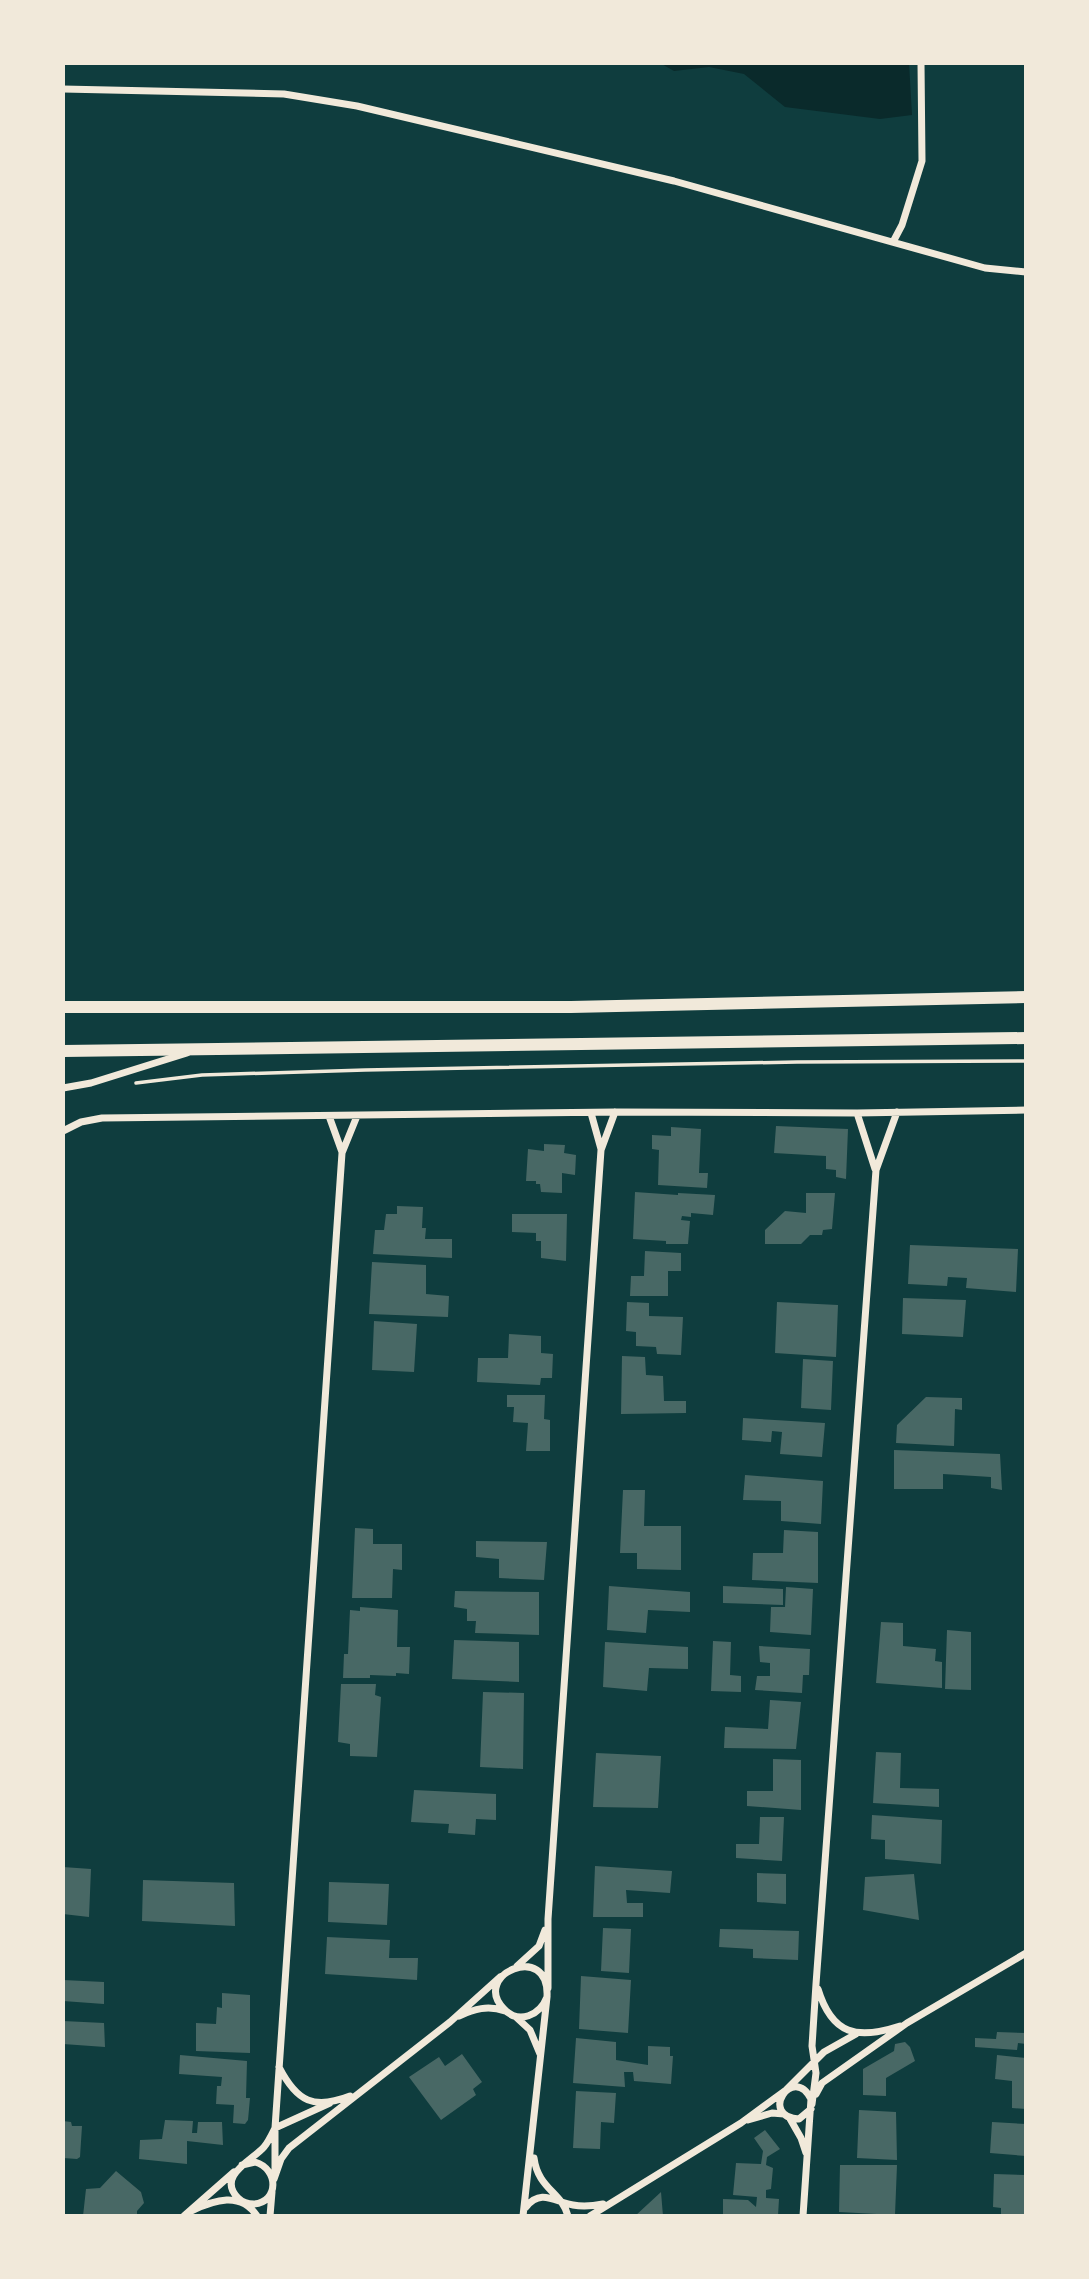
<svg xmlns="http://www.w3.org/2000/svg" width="1089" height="2279" font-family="'PT Sans',sans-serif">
<rect width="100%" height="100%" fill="#0f3d3e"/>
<!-- water -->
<path fill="#0a2a2b" d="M660,63H909L912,115L880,119L785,107L744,74L709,67L674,71Z"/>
<!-- building -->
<path fill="#486865" d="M776,1126L848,1129L846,1179L836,1177V1170L826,1169V1156L774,1153Z
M671,1127L701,1129L699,1173H708L707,1188L658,1185L659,1150L652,1149V1135L671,1136Z
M544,1144L565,1145L564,1153L576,1155L575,1175L562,1173V1193L541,1192L540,1184H536V1181H526L528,1149L544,1151Z
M635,1192L678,1195V1193L715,1195L713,1215L691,1213V1217L682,1216L681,1220L690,1221L688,1244H666V1241L633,1239Z
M806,1193H835L832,1229L823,1230L822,1235H810L801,1244H765V1230L785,1211L806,1213Z
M397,1206L423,1207L422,1228H426L425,1239H452V1258L373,1254L375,1230H384L386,1214H397Z
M512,1214H567L566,1261L541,1258V1241H536V1233L512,1232Z
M910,1245L1018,1249L1016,1292L966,1288L967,1278L948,1277L947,1286L908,1284Z
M645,1251L681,1253V1271H668V1296H630L631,1276H644Z
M372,1262L426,1265V1294L449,1296L448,1317L369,1314Z
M903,1298L966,1300L963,1337L902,1334Z
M627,1302L649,1303V1316L683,1317L681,1355L657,1354L656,1347L636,1346V1332L626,1331Z
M777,1302L838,1305L836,1357L775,1353Z
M374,1321L417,1324L414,1372L372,1370Z
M509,1334L541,1336V1353L553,1354L552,1378H541L540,1385L477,1382L478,1358H508Z
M622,1356L645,1357L646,1375L663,1376L664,1401H686V1413L621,1414Z
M803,1359L833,1361L831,1410L801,1408Z
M507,1395H545L544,1419L550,1420V1451H526L528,1423L513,1422L514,1407H507Z
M926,1397L962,1398V1410L955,1409L954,1446L896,1443L897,1425Z
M743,1418L825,1423L822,1457L780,1454L782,1432L772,1431L771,1442L742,1440Z
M894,1450L1000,1454L1002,1490L991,1488V1477L943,1474V1489H894Z
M745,1475L823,1481L821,1524L781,1521V1501L743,1500Z
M623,1490H645L644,1526H681V1570L637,1569V1553H620Z
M355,1528L373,1529V1544H402V1570L393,1569L392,1598H352Z
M784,1530L818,1532V1583L752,1580L753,1553H783Z
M476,1541L547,1542L544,1580L499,1578V1559L476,1557Z
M609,1586L690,1592V1612L648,1610L646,1633L607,1630Z
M723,1586L783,1589V1605L723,1603Z
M786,1587L813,1589L811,1635L770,1632L771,1607H785Z
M455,1591L539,1592V1635L475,1633L476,1621H467V1609L454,1607Z
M360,1607L398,1610L397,1647H410L409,1674L396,1673V1676L370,1675V1678H343L344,1654H348L350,1610L360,1611Z
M881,1622L903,1623V1646L936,1649L935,1661L942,1662V1688L876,1683Z
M947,1630L971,1632V1690L945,1689Z
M454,1640L519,1642V1682L452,1679Z
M713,1641L731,1642L730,1675L741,1676V1692L711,1691Z
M605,1642L688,1647V1669L649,1668L647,1691L603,1687Z
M759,1646L810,1649L809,1675H803L802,1693L755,1690L757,1676H770V1663L760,1662Z
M341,1684H376L375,1695L381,1697L377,1757L350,1756V1744L338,1742Z
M483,1692L524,1693L523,1769L480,1767Z
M770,1700L801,1702L796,1749L724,1748L725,1727L768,1729Z
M876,1752L901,1753L900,1788L939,1789V1807L873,1803Z
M596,1753L661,1756L658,1808L593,1807Z
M773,1759L801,1760V1810L747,1806V1791H773Z
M414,1790L496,1794V1820L476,1819L475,1835L448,1833L449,1824L411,1822Z
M872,1815L942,1820L941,1864L885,1859V1840L871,1839Z
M760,1817H784L782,1861L736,1858V1844H759Z
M595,1866L672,1871L670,1893L626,1890L627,1903H643V1917H593Z
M63,1867L91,1869L89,1917L63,1914Z
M757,1873L786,1874V1904L757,1902Z
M914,1874L919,1920L863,1910L865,1877Z
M143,1880L234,1883L235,1926L142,1921Z
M329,1882L389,1884L387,1925L328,1922Z
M603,1928L631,1929L629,1973L601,1971Z
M720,1929L799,1931L798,1960L753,1958V1949L719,1947Z
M327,1937L390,1940L389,1958H418L417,1980L325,1974Z
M581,1976L631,1980L628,2033L579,2029Z
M63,1980L104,1982V2004L63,2001Z
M222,1993L250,1995V2053L196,2051V2023L216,2024L217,2007L222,2008Z
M63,2021L104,2023L105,2047L63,2044Z
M997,2032L1026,2033V2044L1018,2043L1017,2050L975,2047V2038L996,2039Z
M576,2038L616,2042V2060L648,2065V2046L670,2047V2056H673L671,2084L634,2081L633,2072H624L625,2087L573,2083Z
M905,2042L910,2047L915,2061L886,2078V2096L863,2095V2069L894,2051L895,2044Z
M462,2054L482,2082L473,2089L476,2095L441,2120L409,2077L439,2057L445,2066Z
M180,2055L247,2061L246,2098H250L248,2120L245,2124L233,2123L234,2105L216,2104L217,2086H221L222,2077L179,2074Z
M997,2055L1026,2058V2109L1012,2108V2081L995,2079Z
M576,2091L616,2093L614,2123L601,2122L600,2149L573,2148Z
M859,2110L896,2112L897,2160L857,2158Z
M165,2120L193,2121L192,2133H197L198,2122H222L223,2145L187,2141V2164L139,2159L140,2140L162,2139Z
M63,2121L71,2122L72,2126H82L80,2157L77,2159L63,2158Z
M992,2122L1026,2124V2156L990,2153Z
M765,2130L780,2149L767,2157L766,2165L773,2168L771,2189L766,2190V2198L779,2199L778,2216H723V2199L748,2200L756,2207L757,2197L733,2195L736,2163L761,2164L763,2151L754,2138Z
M840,2165H897L895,2215L839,2212Z
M116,2171L141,2192L144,2203L137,2211V2215L83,2216L86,2189L100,2188Z
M994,2174L1026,2175V2216H1001V2208L993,2207Z
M661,2192L663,2216H635Z"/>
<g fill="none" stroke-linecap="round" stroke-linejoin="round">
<!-- path -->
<path stroke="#f1e9da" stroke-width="3.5" d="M136,1083L202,1075L365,1070L797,1062L1026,1061"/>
<!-- minor -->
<path stroke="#f1e9da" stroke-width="7" d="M63,89L284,94L357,106L674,181L985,268L1026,272
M893,242L902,225L922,161L921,63
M63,1088L91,1083L187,1053
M591,1113L601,1149
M857,1113L875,1169
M329,1116L342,1152
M63,1131L81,1122L102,1118L615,1112L857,1113L1026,1110
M517,1966L539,1946L545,1930
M548,1988V1919L601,1150L615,1112
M818,1989C832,2035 857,2040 900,2026
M459,2016C474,2009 488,2005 505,2011
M517,2018L530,2030L540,2054
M279,2067C297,2102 314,2110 350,2096
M816,2094L822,2083L907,2023L1026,1953
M812,2104L816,2073L812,2046L816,1984L876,1170L897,1112
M789,2117L801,2138L806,2153
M748,2120L772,2113L784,2114
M534,2158C538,2189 562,2192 568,2216
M242,2165L255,2162C279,2169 279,2202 254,2204C248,2204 242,2202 238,2198C216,2176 253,2160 264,2147C269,2141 272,2134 275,2128L342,1153L357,1116
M275,2169V2128L330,2103
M274,2179L281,2159L289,2148L450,2022L500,1977
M526,2207C541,2188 555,2202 573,2205C583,2207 593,2206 603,2204
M191,2211C214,2200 241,2191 257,2216
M184,2216L234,2172
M270,2216L272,2192
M523,2216L547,1997C550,1940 470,1975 504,2009C519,2025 540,2015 547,1997
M590,2216L741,2123L786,2090L824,2052L856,2034
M803,2216L811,2099C793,2063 758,2117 799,2119L811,2109"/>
<!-- primary -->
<path stroke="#f1e9da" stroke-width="12" d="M63,1007H571L1026,997
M63,1051L1026,1038"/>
</g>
<!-- border -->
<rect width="1089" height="2279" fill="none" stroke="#f1e9da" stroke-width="130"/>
</svg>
